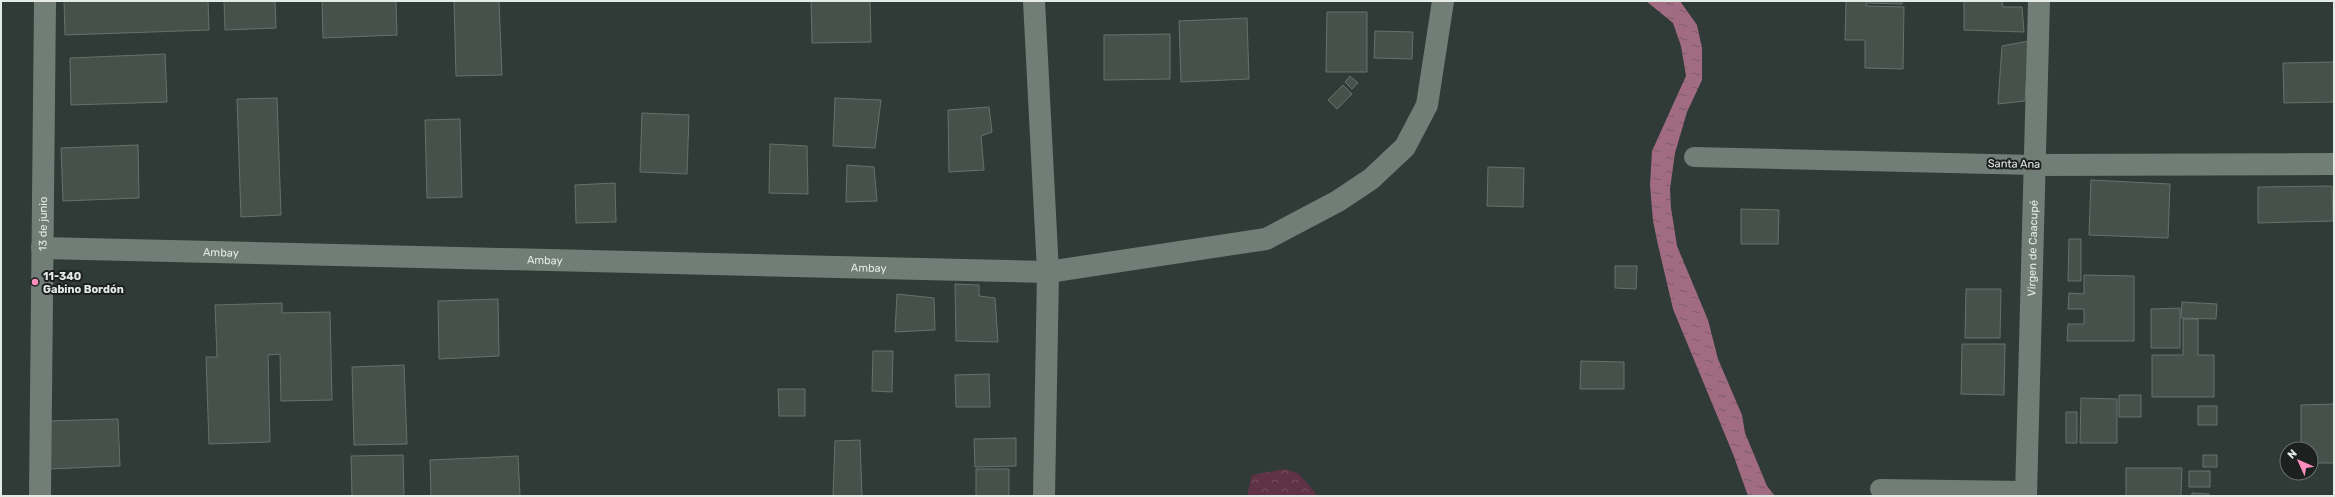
<svg xmlns="http://www.w3.org/2000/svg" width="2335" height="497" font-family="Rubik,sans-serif">
<defs>
<pattern id="forest-crowns" width="20" height="18" patternUnits="userSpaceOnUse"><rect width="20" height="18" fill="#603246"/><path d="M2 6a3 3 0 1 1 6 0M12 15a3 3 0 1 1 6 0" fill="none" stroke="#775061"/></pattern>
<pattern id="water-ripples" width="26" height="14" patternUnits="userSpaceOnUse"><rect width="26" height="14" fill="#a16c82"/><path d="M2 4q2-2 4 0t4 0M15 11q2-2 4 0t4 0" fill="none" stroke="#7c5d6a"/></pattern>
</defs>
<rect width="100%" height="100%" fill="#303a36"/>
<!-- forest -->
<path fill="url(#forest-crowns)" d="M1285,469L1299,474L1318,496H1247L1252,475Z"/>
<!-- water -->
<path fill="url(#water-ripples)" d="M1646,1H1680L1697,25L1702,48V80L1687,112L1675,153L1670,189L1671,208L1677,246L1708,320L1718,359L1742,415L1745,433L1767,486L1775,496H1748L1733,454L1673,309L1658,245L1653,221L1650,185L1652,151L1686,76L1681,46L1673,23Z"/>
<!-- building -->
<path fill="#46514c" stroke="#66716c" d="M64,1H208L209,30L65,35Z
M224,1H275L276,28L225,30Z
M322,1H396L397,35L323,38Z
M454,1H499L502,75L456,76Z
M811,1H870L871,42L812,43Z
M1846,1H1902V4L1866,3V6L1904,7L1903,69L1865,68V40H1845Z
M1964,1H2002L2003,7H2022L2024,32L1964,30Z
M1327,12H1367V72H1326Z
M1247,18L1249,79L1181,82L1179,21Z
M1375,31L1413,32L1412,59L1374,58Z
M1170,34V79L1104,80V35Z
M2029,41L2025,101L1998,104L2002,46Z
M165,54L167,102L71,105L70,58Z
M2334,62V102L2284,103L2283,63Z
M1350,76L1358,83L1352,89L1345,82Z
M1343,85L1352,94L1337,109L1328,100Z
M277,98L281,215L241,217L237,99Z
M835,98L881,100L875,148L833,146Z
M989,107L992,132L981,136L984,170L949,172L948,110Z
M642,113L689,115L687,174L640,172Z
M460,119L462,197L427,198L425,120Z
M770,144L807,146L808,194L769,193Z
M138,145L139,198L63,201L61,148Z
M847,165L874,167L877,201L846,202Z
M1488,167L1524,168L1523,207L1487,206Z
M2091,180L2170,184L2168,238L2089,235Z
M615,183L616,222L576,223L575,185Z
M2332,186L2333,221L2258,223V187Z
M1741,209L1779,210L1778,244H1741Z
M2069,239H2081V281H2068Z
M1615,266H1637L1636,289L1615,288Z
M2084,275L2134,276V341H2067L2068,324H2084V309H2068L2069,293L2084,294Z
M955,284L979,285V296L995,298L998,342L956,341Z
M1966,289H2001L2000,338H1965Z
M897,294L934,298L935,330L895,332Z
M498,299L499,356L439,359L438,301Z
M2182,302L2217,304L2216,319L2181,318Z
M282,303V313L330,312L332,400L281,401L280,354L268,355L270,442L209,444L206,357H217L215,305Z
M2180,308V348H2151V309Z
M2183,319H2198V355H2214V397H2152V355H2183Z
M1962,344H2005L2004,395L1961,394Z
M873,351H893L892,392L872,391Z
M1581,361L1624,362V389H1580Z
M404,365L407,444L354,445L352,367Z
M989,374L990,407H956L955,375Z
M778,389H805V416H779Z
M2119,395H2141V417H2119Z
M2081,398L2117,399V443H2080Z
M2334,404V463H2311V449H2301V405Z
M2198,406H2217V425H2198Z
M2066,412H2077V443H2066Z
M118,419L120,466L49,469L47,421Z
M1016,438V466L975,467L974,439Z
M860,440L862,496H833L835,441Z
M403,455L404,496H352L351,456Z
M2203,455H2217V467H2203Z
M518,456L520,496H431L430,460Z
M2126,468H2182L2181,496H2126Z
M976,469H1009V496H976Z
M2189,471H2210V487H2189Z
M2192,493L2209,494V496H2192Z"/>
<g fill="none" stroke-linecap="round" stroke-linejoin="round">
<!-- lane -->
<path stroke="#717d77" stroke-width="20" d="M1694,157L2035,165
M1880,489L2026,491"/>
<!-- street -->
<g stroke="#717d77" stroke-width="22">
<path d="M1034,1L1048,272L1044,496"/>
<path d="M2035,165L2334,164"/>
<path id="s1" d="M42,248L1048,272L1266,239L1338,201L1371,179L1405,147L1427,105L1443,1"/>
<path id="s2" d="M40,496L45,1"/>
<path id="s3" d="M2026,496L2039,1"/>
</g>
</g>
<!-- markers -->
<circle fill="#fd8ebf" stroke="#1c201e" stroke-width="1.5" cx="35" cy="282" r="4"/>
<g text-anchor="middle" dominant-baseline="central" stroke-width="4" stroke-linejoin="round" paint-order="stroke">
<!-- street labels -->
<g font-size="11" fill="#e4ebe7" stroke="#1c201e">
<text transform="translate(2014 164) rotate(1)">Santa Ana</text>
<text stroke="none"><textPath href="#s2" startOffset="272">13 de junio</textPath></text>
<text stroke="none"><textPath href="#s3" startOffset="248">Virgen de Caacupé</textPath></text>
<text stroke="none"><textPath href="#s1" startOffset="179">Ambay</textPath></text>
<text stroke="none"><textPath href="#s1" startOffset="503">Ambay</textPath></text>
<text stroke="none"><textPath href="#s1" startOffset="827">Ambay</textPath></text>
</g>
<!-- poi labels -->
<g font-size="11" font-weight="bold" fill="#e4ebe7" stroke="#1c201e" text-anchor="start">
<text x="43" y="276">11-340<tspan x="43" dy="13">Gabino Bordón</tspan></text>
</g>
</g>
<!-- border -->
<rect width="2335" height="497" fill="none" stroke="#e4ebe7" stroke-width="4"/>
<!-- north arrow -->
<g transform="translate(2299 461) rotate(315)"><circle r="19" fill="#1c201e" stroke="#6c716e"/>
<path d="M0-3L7 15L0 10L-7 15Z" fill="#fd8ebf"/>
<text y="-6" font-size="11" font-weight="bold" text-anchor="middle" fill="#e4ebe7">N</text>
</g>
</svg>
